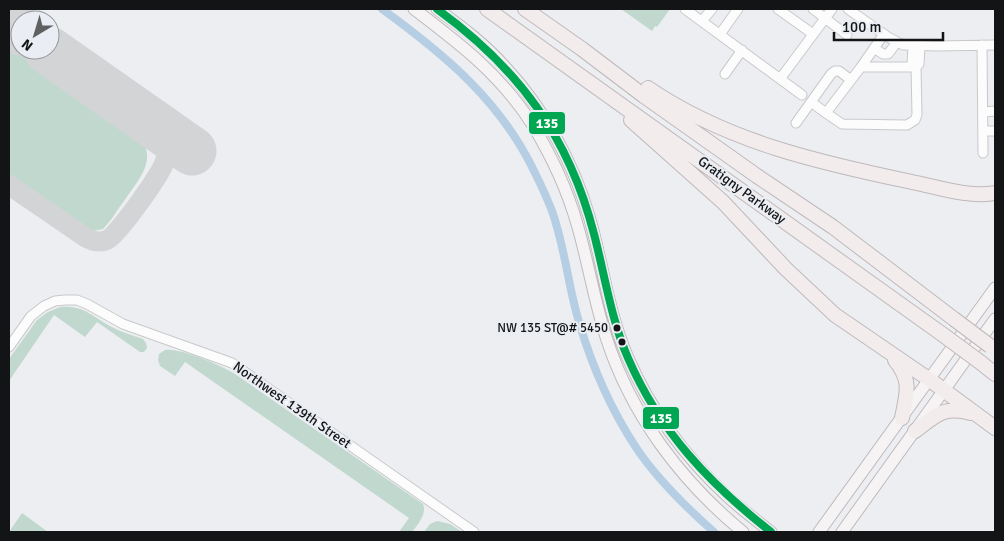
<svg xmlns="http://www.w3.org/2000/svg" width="1004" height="541" font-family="Signika,sans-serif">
<rect width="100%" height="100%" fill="#eceef1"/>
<!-- green -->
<path fill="#c1d8ce" d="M621,9H670L657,27L655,26L652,31Z
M9,42L136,132C160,158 140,178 124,201C117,210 111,221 103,229L93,231L88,229L9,174Z
M60,307C84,305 91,316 110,326C120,332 132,335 143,339L146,343L147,348L144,352H140L97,322L85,337L54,315L9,381V359L37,320L48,312Z
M165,350C181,348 220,365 235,374L423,504C427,514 418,524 412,532H399L409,518L185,362L175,376L160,366L158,360L159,354Z
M22,513L48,532H9Z
M437,521L450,524L462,532H424L430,524Z"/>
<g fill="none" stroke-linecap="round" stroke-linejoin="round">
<!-- canal -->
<path stroke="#b6cee4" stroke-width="8" d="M382,9C444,54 501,101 535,173C541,185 547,198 552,211C565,247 568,286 579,322C592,366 611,410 637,449C656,477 688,509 714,532"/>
<!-- taxiway -->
<path stroke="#d2d4d6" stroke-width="20" d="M9,185L85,237C92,241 100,243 107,240C118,235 161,174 165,161C168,153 168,143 168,134"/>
<!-- runway -->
<path stroke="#d2d4d6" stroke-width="49" d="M9,23L20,31
M48,50L192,151"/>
<!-- minor casing -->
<g stroke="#c8c9cb" stroke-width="11">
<path id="minor" d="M685,9L802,95
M778,9L813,34
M813,9L847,35
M848,9L888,37L903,45L937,46L995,45
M702,21L712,9
M720,34L738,9
M982,45L983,153
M913,46L912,64L916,67L919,64L920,46
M874,48L883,54H888L897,42
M861,67H916L917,115L915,120L907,125L842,124L826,113Z
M861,67L884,34
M725,74L742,50
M780,79L832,9
M983,112L995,111
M826,113L811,102L831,74L835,71H839L851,80
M796,123L811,102
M983,131H995
M9,347L31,316L44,306L55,301L65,300H77L87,304L123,324L232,363L474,532"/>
</g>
<!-- major casing -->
<g stroke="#bfb9bb" stroke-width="13">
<path id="major" d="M414,9C459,43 501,75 532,124C551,155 567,189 577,224C588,261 594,300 606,337C631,415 681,481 743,532
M437,9C462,27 486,45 506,68C544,109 573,162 589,216C603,263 608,313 628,358C651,411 685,457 727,496C741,509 756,520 771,532
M819,532L995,288
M842,532L995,319"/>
</g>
<!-- highway casing -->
<g stroke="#bfb9bb" stroke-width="16">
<path id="highway" d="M487,9L942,334
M525,9L582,49L644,96L757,176L833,227L954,319
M648,88C727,142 821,163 912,182C937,187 970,198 995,193
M631,120L723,202L786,269L835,315L930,380L995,428
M895,360C912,381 907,393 902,418
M980,362L995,374
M915,431C935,416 944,405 971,413"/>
</g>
<!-- minor -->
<use href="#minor" stroke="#fcfcfd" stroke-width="9"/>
<!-- major -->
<use href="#major" stroke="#f6f3f4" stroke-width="11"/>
<!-- highway -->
<use href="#highway" stroke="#f3eced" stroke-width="14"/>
<!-- highway-bridge casing -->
<g stroke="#bfb9bb" stroke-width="16" stroke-linecap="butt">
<path id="highway-bridge" d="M954,319L990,346
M942,334L980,362"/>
</g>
<!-- highway-bridge -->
<use href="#highway-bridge" stroke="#f3eced" stroke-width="14"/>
<!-- bus-1 casing -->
<g stroke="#eaedf3" stroke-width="11">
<path id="bus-1" d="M437,9C518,68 569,136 594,234C605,276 611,319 628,358C660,432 709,483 771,532"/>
</g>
<!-- bus-1 -->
<use href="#bus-1" stroke="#00a651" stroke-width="8"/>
</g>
<!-- markers -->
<g fill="#131415" stroke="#eaedf3" stroke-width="2">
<circle cx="617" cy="328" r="4.5"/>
<circle cx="622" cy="342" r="4.5"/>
</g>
<g text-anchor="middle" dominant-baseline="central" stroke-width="4" stroke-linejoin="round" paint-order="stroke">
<!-- bus labels -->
<g font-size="13" fill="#131415" stroke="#eaedf3" text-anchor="end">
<text x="608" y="328">NW 135 ST@# 5450</text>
</g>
<!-- street labels -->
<g font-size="14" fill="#131415" stroke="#eaedf3">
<text transform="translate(742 190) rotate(36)">Gratigny Parkway</text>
<text transform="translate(292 405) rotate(35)">Northwest 139th Street</text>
</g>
</g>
<g stroke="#eaedf3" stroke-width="2">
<rect x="528" y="111" width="38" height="24" rx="5" fill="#00a651"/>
<rect x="642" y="406" width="38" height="24" rx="5" fill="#00a651"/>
</g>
<g font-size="14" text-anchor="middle" font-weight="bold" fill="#fff">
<text x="547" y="128">135</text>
<text x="661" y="423">135</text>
</g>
<!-- border -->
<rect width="1004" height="541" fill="none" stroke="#131415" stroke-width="20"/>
<!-- north arrow -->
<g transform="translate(35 35) rotate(218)"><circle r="24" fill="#eaedf3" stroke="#94969a"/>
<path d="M0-4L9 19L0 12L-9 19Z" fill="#5f6062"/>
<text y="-8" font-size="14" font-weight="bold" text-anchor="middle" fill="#131415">N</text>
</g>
<!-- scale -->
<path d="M834 32v8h109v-8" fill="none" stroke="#131415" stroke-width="2.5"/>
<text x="842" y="32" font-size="15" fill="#131415" stroke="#eaedf3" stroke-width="4" paint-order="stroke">100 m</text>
</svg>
